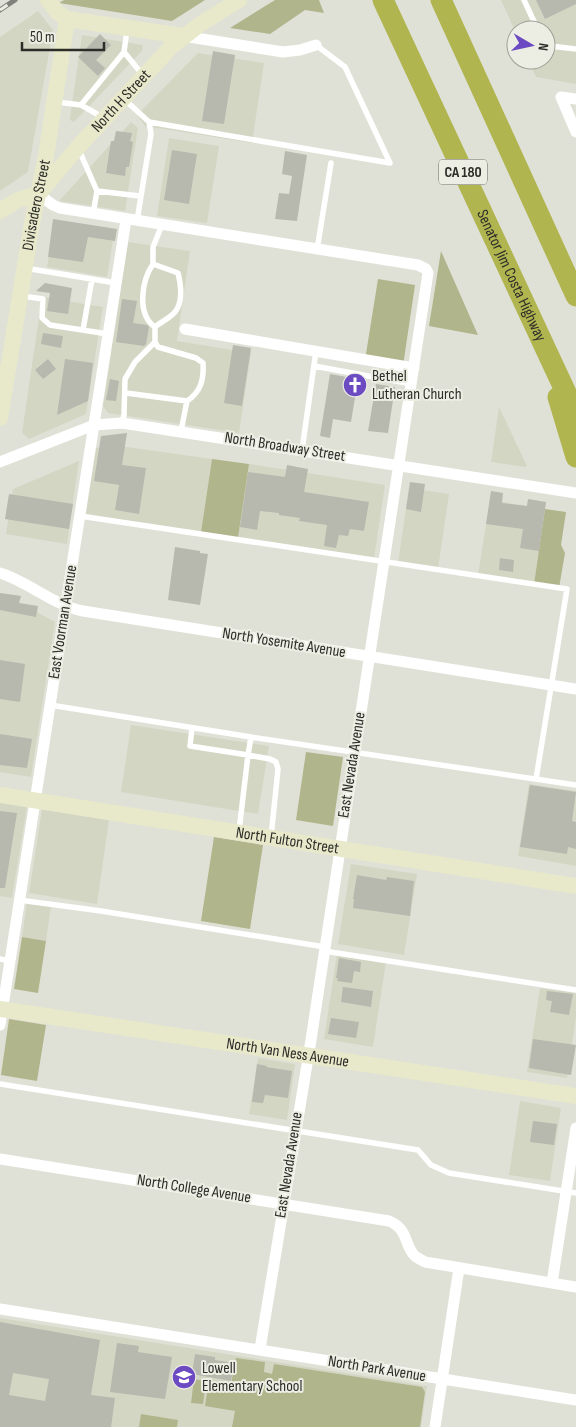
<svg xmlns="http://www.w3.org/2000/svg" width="576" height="1427" font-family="'Sofia Sans Condensed',sans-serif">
<rect width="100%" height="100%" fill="#e0e1d6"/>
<!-- built -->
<path fill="#d4d6c4" d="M501,0H576V84L536,77L528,60H546V30H516V33Z
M38,11L53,30L28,172L0,191V37Z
M82,35L143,45L142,51L74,122L70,120V118Z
M198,53L264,63L252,143L145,126L137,115Z
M131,122L138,128L125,211L59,201Z
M169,138L219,146L207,223L157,216Z
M53,230L113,240L107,277L47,267Z
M128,242L190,251L177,341L251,353L239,433L108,413L103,406Z
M42,297L103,307L86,414L29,439L22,433Z
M499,407L527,466L525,467L491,462Z
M113,445L212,459L201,532L86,514L96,448Z
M79,461L67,544L6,534L13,489Z
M249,464L385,485L374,559L238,538Z
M409,488L449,494L438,569L398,563Z
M490,500L545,509L534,584L478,575Z
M0,596L11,598L55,622L31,777L0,772Z
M131,725L269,746L258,814L121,792Z
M529,784L576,791V866L518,856Z
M0,802L27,807L12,898L0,896Z
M42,809L109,820L97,904L29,893Z
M351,864L417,874L404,955L338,944Z
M27,902L51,906L46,941L22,937Z
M337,954L386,962L373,1047L324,1039Z
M540,988L576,993V1017L567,1078L527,1072Z
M258,1058L295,1064L287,1120L249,1114Z
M520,1101L561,1108L550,1181L509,1175Z
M0,1318L427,1386L421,1427H0Z"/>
<!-- green -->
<path fill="#b1b58b" d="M64,0H205L172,21L59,3Z
M275,0H319L324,13L305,10L270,34L230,28Z
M441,251L478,335L429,326Z
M378,279L415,285L403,366L365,360Z
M212,459L249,464L238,538L201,532Z
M545,509L566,512L561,545L565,553L559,588L534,584Z
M306,752L343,757L333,826L296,820Z
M214,837L263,845L250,929L201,921Z
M22,937L46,941L38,993L14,989Z
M9,1019L46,1025L37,1081L1,1075Z
M236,1358L265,1362L264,1372L272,1374L274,1364L422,1387L425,1392L420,1427H232L235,1411L205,1406L209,1380L231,1384Z
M194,1379L206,1381L203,1404L191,1403Z
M141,1414L178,1420L177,1427H139Z"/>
<!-- building -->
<path fill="#b7b8ae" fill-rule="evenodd" d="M536,0H576V4L545,19Z
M100,34L111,45L96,60L105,68L98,76L78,57Z
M213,51L235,55L224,124L202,121Z
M116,131L132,133L130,141L133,142L129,167H126L125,176L106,173L111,141H114Z
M172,150L197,154L189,204L164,200Z
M285,151L307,155L297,221L275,219L279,193L289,194L292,176L282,174Z
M53,219L117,229L115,241L88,237L83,262L48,257Z
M45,283L72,288L68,314L47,311L50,293L36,291Z
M122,299L137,301L133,323L147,325L149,327L146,344L144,346L116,342Z
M43,333L63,336L61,348L41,344Z
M233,345L251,348L242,406L224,403Z
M48,359L56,369L43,379L35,370Z
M65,359L93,363L88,401L57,415Z
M330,374L358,379L351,422L333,419L330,438L320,436Z
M110,379L119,381L116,401L106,400Z
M376,384L395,387L388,433L368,431Z
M127,433L122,465L146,468L139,514L115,510L119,485L94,481L101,436Z
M287,465L308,469L304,492L369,502L364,531L350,529L348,536L339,535L336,548L324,546L327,525L299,521L300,518L279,515V513L260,511L257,530L240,527L248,472L285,477Z
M410,482L425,484L421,512L406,509Z
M491,491L503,493L502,503L527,506L528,499L546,502L539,551L520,548L523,529L486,524Z
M9,494L73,504L69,529L5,519Z
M175,547L200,551V553L208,554L200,605L168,600Z
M500,558L514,560L513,572L499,570Z
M0,593L21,596L19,603L38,606L36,617L0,610Z
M0,660L25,664L20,702L0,699Z
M0,734L32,739L27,768L0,765Z
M530,785L576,792L572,821L576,822V849L568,847L567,854L520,847Z
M0,811L17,813L5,888H0Z
M357,875L386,880L387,877L414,881L410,916L353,908L354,899H353Z
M339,958L361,962L360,972L354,971L352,983L337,981L338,978H336Z
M343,987L373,991L371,1007L341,1002Z
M547,991L573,994L569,1015L550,1012L552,1001L546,1000Z
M331,1018L359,1022L356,1038L328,1034Z
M533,1039L576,1045L571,1075L529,1068Z
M257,1064L267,1066L266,1067L292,1071L288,1098L265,1095L263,1103L252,1102Z
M533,1121L557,1124L554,1145L530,1142Z
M0,1322L100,1340L91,1395L115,1398L111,1427H0ZM13,1373L49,1379L45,1401L9,1395Z
M117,1343L139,1346L138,1352L172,1357L165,1399L110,1392Z
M195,1354L215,1357V1360L234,1363L231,1381L192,1374Z"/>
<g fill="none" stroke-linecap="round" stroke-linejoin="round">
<!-- lane -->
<path stroke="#fff" stroke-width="5.5" d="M524,0L538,30
M127,30L124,52L142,74
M546,40L550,46L576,49
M124,99L149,122L390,163L345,67L316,45
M57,102L81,105
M104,118L81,105L124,52
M79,150L97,191L93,214
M97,191L140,196
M137,221L151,134L149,122
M162,225L153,247V264L178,273C181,285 183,302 175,312C170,318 161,322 155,327V342L158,347L196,358L203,363C204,379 201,392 187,401L181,431
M317,250L331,163
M153,264C142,280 136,314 155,327
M25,268L116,283
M22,296L43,299L42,318L50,325L108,334
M83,330L92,279
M314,366L412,384
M126,393L187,401
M122,423L124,415L125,379L135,362L155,342
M302,450L316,351
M80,516L567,589L536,779
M50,705L251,737L576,785
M192,728L190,746L248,755L251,737
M239,831L248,755L270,759L276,762L278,769L271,837
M19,900L101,911L325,947
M324,951L576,990
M0,959L10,961
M0,1084L418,1150L431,1165L449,1173L576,1193"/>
<!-- street -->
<path stroke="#fff" stroke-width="11" d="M183,36L283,52L300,50L316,45
M561,97L576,132
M561,97L576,99
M38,194L53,205L60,208L418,265L426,269L428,273L311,1040L260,1349
M185,329L414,368
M0,462L94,425L122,423L576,493
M0,573C29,582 53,605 83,611L576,689
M0,1025L126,220
M0,1159L389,1221C409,1229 404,1246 415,1256C417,1258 422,1260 425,1262L576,1287
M552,1283L576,1128
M0,1309L576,1400
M435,1427L459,1268"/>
<!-- secondary -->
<g stroke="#e8e9ca" stroke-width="16">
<path d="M48,0L57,12L67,19L183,36"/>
<path id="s1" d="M40,192L78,147L171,47L199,25L239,0"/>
<path d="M0,211L18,200L38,194"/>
<path id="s2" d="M0,418L32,223L46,156L67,19"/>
<path id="s3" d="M0,795L576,886"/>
<path id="s4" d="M0,1009L576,1096"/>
</g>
<!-- highway -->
<g stroke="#b1b550" stroke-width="21">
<path id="s5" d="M383,0L576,414"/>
<path d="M441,0L576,296"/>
<path d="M558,397L576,457"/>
</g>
<!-- rail casing -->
<g stroke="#80817a" stroke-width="5">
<path id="rail" d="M0,10L15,0"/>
</g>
<!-- rail -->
<use href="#rail" stroke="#edeee3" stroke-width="3" stroke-dasharray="9" stroke-linecap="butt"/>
</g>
<!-- icons -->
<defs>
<g id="church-disc" transform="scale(1.25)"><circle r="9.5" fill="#6b4ac2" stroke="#edeee3"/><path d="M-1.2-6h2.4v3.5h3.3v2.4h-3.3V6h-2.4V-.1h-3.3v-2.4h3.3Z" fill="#fff"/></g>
<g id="school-disc" transform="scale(1.25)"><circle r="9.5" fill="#6b4ac2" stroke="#edeee3"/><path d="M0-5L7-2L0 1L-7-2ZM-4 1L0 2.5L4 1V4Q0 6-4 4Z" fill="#fff"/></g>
</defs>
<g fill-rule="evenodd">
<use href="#church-disc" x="355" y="385"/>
<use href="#school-disc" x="184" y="1377"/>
</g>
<g text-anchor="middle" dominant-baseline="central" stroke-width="4" stroke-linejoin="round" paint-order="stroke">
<!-- shield labels -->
<rect fill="#edeee3" stroke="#666761" stroke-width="1" x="439" y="159.5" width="48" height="25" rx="4"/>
<g font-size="15" font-weight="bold" fill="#2c2d29">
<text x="463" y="172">CA 180</text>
</g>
<!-- street labels -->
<g font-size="16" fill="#2c2d29" stroke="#edeee3">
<text stroke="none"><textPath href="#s1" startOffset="122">North H Street</textPath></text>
<text stroke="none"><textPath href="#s2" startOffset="216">Divisadero Street</textPath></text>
<text stroke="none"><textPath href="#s5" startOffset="304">Senator Jim Costa Highway</textPath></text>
<text transform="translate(285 447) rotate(9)">North Broadway Street</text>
<text transform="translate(63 622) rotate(-81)">East Voorman Avenue</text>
<text transform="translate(284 643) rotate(9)">North Yosemite Avenue</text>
<text transform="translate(352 765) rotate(-81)">East Nevada Avenue</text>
<text stroke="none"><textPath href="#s3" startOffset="291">North Fulton Street</textPath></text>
<text stroke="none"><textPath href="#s4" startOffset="291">North Van Ness Avenue</textPath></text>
<text transform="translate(289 1165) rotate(-81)">East Nevada Avenue</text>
<text transform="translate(194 1189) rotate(9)">North College Avenue</text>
<text transform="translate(377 1369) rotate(9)">North Park Avenue</text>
</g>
<!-- poi labels -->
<g font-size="16" fill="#2c2d29" stroke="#edeee3" text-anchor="start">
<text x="372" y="376">Bethel<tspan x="372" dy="18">Lutheran Church</tspan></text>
<text x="202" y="1368">Lowell<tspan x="202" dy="18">Elementary School</tspan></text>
</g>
</g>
<!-- north arrow -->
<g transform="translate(531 45) rotate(99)"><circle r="24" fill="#edeee3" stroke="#a0a199"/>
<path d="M0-4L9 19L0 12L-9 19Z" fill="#6b4ac2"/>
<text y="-8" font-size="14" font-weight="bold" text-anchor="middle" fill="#2c2d29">N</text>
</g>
<!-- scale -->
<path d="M22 42v8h82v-8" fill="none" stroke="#2c2d29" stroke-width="2.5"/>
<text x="30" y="42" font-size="15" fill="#2c2d29" stroke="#edeee3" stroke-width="4" paint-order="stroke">50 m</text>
</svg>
